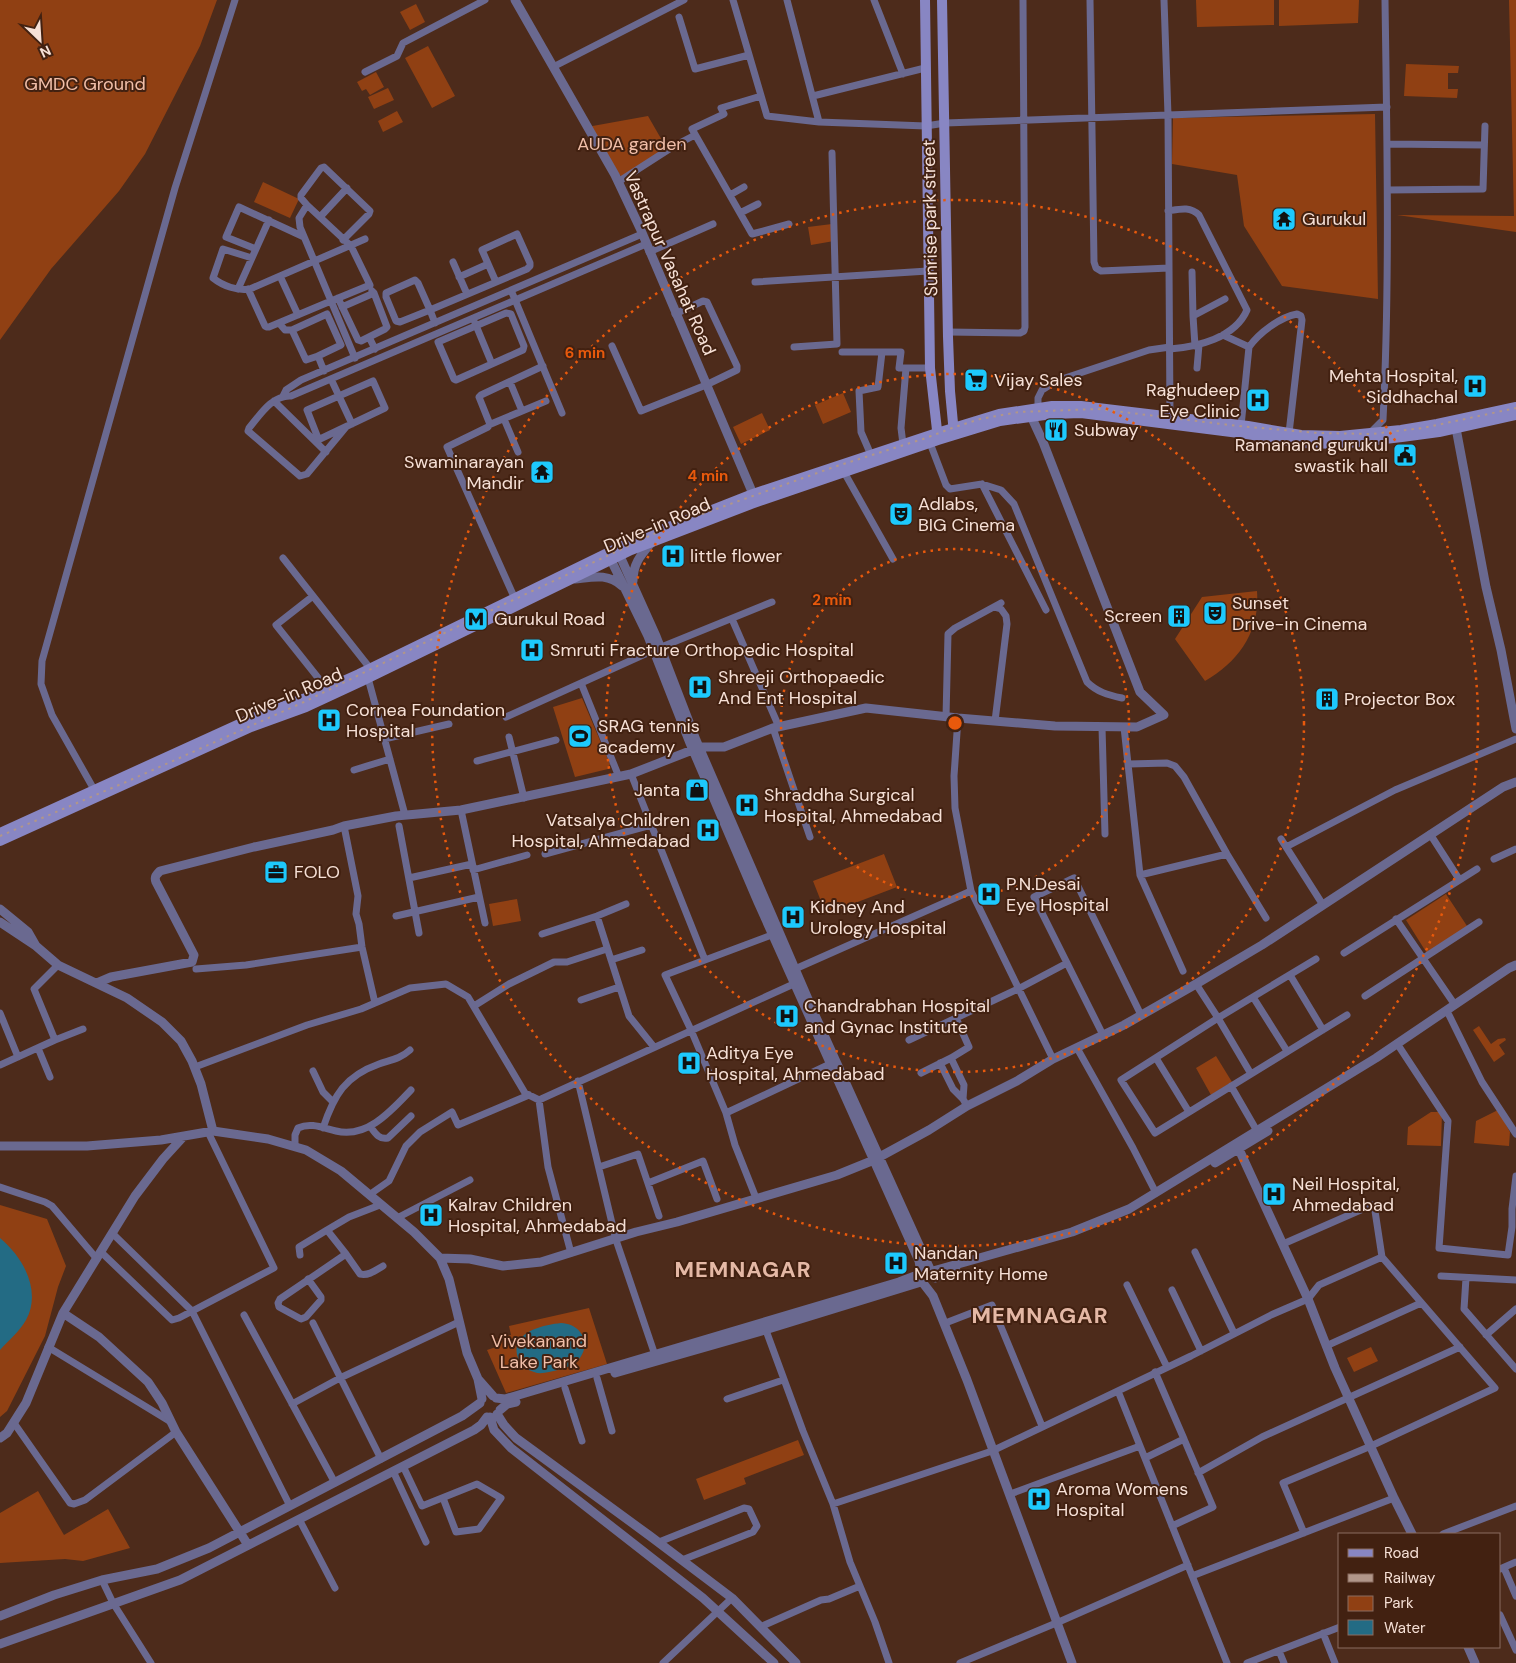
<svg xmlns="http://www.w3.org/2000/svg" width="1516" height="1663" font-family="'DM Sans',sans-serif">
<rect width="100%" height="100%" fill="#4d2b1b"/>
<!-- green -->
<path fill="#904013" d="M0,0H217L200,46L145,154L119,191L51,269L0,340Z
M1196,0H1274V25L1197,27Z
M1279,0H1359L1358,23L1279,26Z
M1509,0H1516V232L1397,215L1514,216Z
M416,4L425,22L410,30L400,12Z
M428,46L455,96L432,108L405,58Z
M1406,64L1459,66L1458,73H1448V89H1458L1457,98L1404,96Z
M376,72L384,87L370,95L366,89L362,91L357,82Z
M388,88L394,100L374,109L368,97Z
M397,111L403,122L383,132L378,121Z
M1375,114L1378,299L1282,286L1244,226L1237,175L1172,164L1173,118Z
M648,116L667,149L624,181L587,127Z
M263,182L299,199L290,218L254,202Z
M832,224L834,241L811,245L808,227Z
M843,393L851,412L823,424L815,405Z
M762,413L770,430L741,444L733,427Z
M1257,591C1260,632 1239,661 1205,681L1175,639L1202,597Z
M582,698L610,764L608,769L575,777L553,707Z
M884,854L897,887L826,914L813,881Z
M1446,894L1469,929L1428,955L1406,920Z
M517,899L521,921L493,926L489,904Z
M1479,1026L1491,1044L1498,1039L1505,1038L1506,1040L1499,1045L1505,1054L1494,1062L1473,1030Z
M1216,1056L1232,1082L1211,1095L1196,1068Z
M1498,1110L1510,1132L1509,1146L1474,1143L1476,1121Z
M1431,1112H1442L1441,1146L1407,1145L1408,1127Z
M0,1205L47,1219L66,1266L58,1287L45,1336L7,1411L0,1417Z
M589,1308L607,1364L506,1393L487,1350L499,1346L496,1339L511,1335L509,1326Z
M1371,1347L1378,1361L1354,1372L1347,1358Z
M798,1440L804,1455L744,1478L746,1484L704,1500L696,1479Z
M38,1491L64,1535L108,1509L130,1548L83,1561L65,1559L0,1563V1513Z"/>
<!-- water -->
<path fill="#236b84" d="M0,1238C23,1257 42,1291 26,1320C20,1331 8,1341 0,1350Z
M561,1323C584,1324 593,1348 575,1363C568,1368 558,1370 549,1372C544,1373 539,1374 534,1372C527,1370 520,1365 518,1358C509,1332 543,1325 561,1323Z"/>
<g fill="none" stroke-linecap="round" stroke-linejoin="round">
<!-- minor -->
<path stroke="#6a6990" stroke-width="7" d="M733,0L767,116L819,122L926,126L945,123L1168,115L1164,0
M787,0L819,122
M874,0L903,74
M1090,0L1094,262L1096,268L1101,271L1169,268
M679,17L695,69L749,55
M553,67L684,0
M365,72L397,56L403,43L485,0
M761,96L721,108L724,114L692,129L752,234L789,224
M813,96L925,68
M1387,144L1484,145
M618,182L674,146L695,135
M1388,190L1483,189L1485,126
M730,195L744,187
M307,205L301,198V195L321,168L324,167L370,211L369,214L343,240
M1168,211C1180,209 1190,206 1199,215L1247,310C1235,338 1197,347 1170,349
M740,213L758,204
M320,217L347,188
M256,249L226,237L239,207L304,237
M649,252L713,224
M252,258L223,249L213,278C223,286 237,291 250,289L365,239
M453,262L467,294
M1192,272L1193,316
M280,276L298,315
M459,277L488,264
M755,282L928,271
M238,289L269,220
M248,289L265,326L267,327H269L331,301L370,285L351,246L307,205L299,218L300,227L355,358
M511,290L562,413
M338,298L358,340L361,341L369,337L375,349
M342,307L374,293L372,291
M506,313L511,314L524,346L523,350L456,380L454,379L438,342Z
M279,323L285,330H292
M435,323L430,310L400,322L396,321L386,297V293L415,280L418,283L430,310L527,269L530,266V263L517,234L482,250L496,282
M475,323L492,364
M948,332L1020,333L1024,331L1025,327L1023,0
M1223,335L1249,347
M369,337L385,329L387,327L374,293
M612,346L641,411L706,385L737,370V366L707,302L703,301L675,314
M1195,346L1193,316L1225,299
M794,347L837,344L832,153
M842,352H882
M318,356L341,345L327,314L292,330L306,360L318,356L324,371
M543,366L481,395L479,397L489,422L491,424L546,401
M1197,368L1199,345
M331,379L352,424
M373,381L385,408L320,439L318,438L307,410Z
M510,382L522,411
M283,396L286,390L301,380L642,234
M274,401L326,452
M1038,407V398L1042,390L1056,381L1149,350L1170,347
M1170,417L1168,115L1387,107
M504,419L518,452
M1241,426L1249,347C1259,333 1280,317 1297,314L1301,316L1302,320L1289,433
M346,427L307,474L300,476L248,431L249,428C260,415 272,395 291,396L646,244
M488,427L447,447L515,599
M1370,433L1383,420C1390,280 1387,140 1385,0
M930,443L946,485L950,489L982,484L1001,490L1014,504L1087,682C1097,692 1108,695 1122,698
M903,444L901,428L906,368
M871,455L861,432L859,391L878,387L882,352H901L899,368H930
M844,472L893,559
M982,484L1046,610
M283,558L373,672
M313,596L276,625L327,689
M994,607L1001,609L1006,616L1007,624L995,721
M732,619L779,727
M368,678L405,815
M581,683L619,777
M506,717L654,650L772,602
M946,717L948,634L955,628L1001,603
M958,718L954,776L955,808L971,891
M1102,727L1105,834
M1124,727L1140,875L1183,971
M773,728L810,837
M509,737L524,798
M384,739L449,724
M477,761L556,740
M1129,764L1167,763L1175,766L1184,777L1227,854L1266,918
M354,770L390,759
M631,774L705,960
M96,793L52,715L41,684L42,661L175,188L235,0
M461,810L485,923
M344,826L358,896L356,914L359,924L362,947L375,1003
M399,826L419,933
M1430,834L1459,879
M1281,839L1323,905
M1286,847L1395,790L1516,739
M545,854L651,825
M1494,859L1516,849
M473,870L527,855
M1140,875L1227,854
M409,878L472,864
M396,916L479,897
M597,916L629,1016L654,1047
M1396,919L1455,1005
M777,933L665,975L691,1030L726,1113L830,1064
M542,934L597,916L626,904
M1344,953L1477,869
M1316,959L1218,1018L1121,1080L1155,1133L1347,1015
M611,960L642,950
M196,969L246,965L362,947
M795,969L971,891L1053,1059
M1290,975L1323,1030
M1196,984L1218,1018L1251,1074
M1365,996L1479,922
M1253,997L1287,1051
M581,1000L619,987
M474,1006L509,984L554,962H567L607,949
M0,1013L18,1057
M1449,1015L1482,1082L1516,1134
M1103,1035L1034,897L1074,878L1141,1015
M55,1040L83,1029
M909,1040L1018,989L1067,963
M38,1048L50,1077
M1077,1048L1133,1148L1156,1193
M1400,1048L1448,1121L1439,1248L1508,1255L1512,1227V1209L1516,1176
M951,1058L964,1085L963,1099
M1156,1058L1189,1112
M940,1063L953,1089L963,1099L967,1106
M0,1065L55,1040L34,989L58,965
M195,1067L307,1025L361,1009L410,988L446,984L468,997L525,1093L539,1100
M313,1071L323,1092L333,1102
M921,1073L951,1058L969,1047L956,1018
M578,1081L616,1240L656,1358
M1231,1086L1257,1131
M539,1100L798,982
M539,1100L548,1167L571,1253
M726,1113L735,1145L756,1198
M370,1126C375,1133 379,1140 388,1138L411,1116
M323,1128C334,1095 345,1076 379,1064C391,1060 400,1059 410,1050
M295,1147V1135L298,1128C311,1122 323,1128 336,1131C367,1139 392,1110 411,1090
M599,1167L638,1154L659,1216
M648,1183L703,1161L717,1199
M0,1187L45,1202L52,1206L97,1259
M369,1195L389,1181L406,1146L420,1132L452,1112L458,1125L529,1095
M397,1218L470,1180
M112,1233L192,1311L290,1506
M1283,1244L1372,1205L1375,1211L1382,1257L1495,1388L1371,1446L1283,1483L1304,1533
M101,1252L172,1320L179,1318L274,1268L208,1132
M1195,1252L1234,1333
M346,1254L360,1274C369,1276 376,1270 383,1266
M300,1255L299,1247L327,1230
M1441,1276L1516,1280
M1466,1278L1464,1309L1516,1369
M308,1279L321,1297V1300L306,1317L301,1319L279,1307L278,1303L280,1299L346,1254L327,1230L349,1217L380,1205
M1127,1285L1167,1367
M1172,1290L1201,1351
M244,1315L335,1483
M948,1322L992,1305L1042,1426
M313,1323L381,1459
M764,1325L803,1431L833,1504L992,1451L1191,1356L1271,1315L1308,1299L1319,1285L1382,1257
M1486,1335L1516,1309
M1326,1346L1421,1303
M48,1347L171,1422
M597,1378L612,1431
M565,1388L582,1441
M1118,1391L1227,1663
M727,1399L783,1380
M292,1404L340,1378L459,1322
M14,1423L70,1503L74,1504L85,1500L176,1432
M1145,1458L1184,1439L1155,1372
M403,1466L422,1506L477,1484L501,1498L479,1529L456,1532L443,1498
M393,1471L426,1542
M1198,1473L1262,1437L1460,1347
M1013,1493L1140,1446
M833,1504L850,1562L875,1622L889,1663
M299,1519L335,1588
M1172,1526L1213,1507L1184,1439
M1443,1534L1516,1506
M659,1542L744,1508L749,1509L757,1526L753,1532L682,1560
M1504,1568L1516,1596
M1500,1569L1516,1562
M1192,1576L1394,1498
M102,1580L113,1603L151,1663
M1500,1615L1516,1650
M760,1627L821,1600L829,1599L860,1586
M1323,1633L1335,1663
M1279,1651L1284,1663
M663,1663L732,1598
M960,1663L1061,1621L1188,1565
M1247,1663L1340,1627"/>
<!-- tertiary -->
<path stroke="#6a6990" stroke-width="9" d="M515,0L615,175L640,228L753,494
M1455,423L1486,587L1501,650L1516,729
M620,556L656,636L696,740L755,876L814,1013L930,1269
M611,560L648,636L690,743L758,902L919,1261L921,1272
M575,579C593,577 608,573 622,586
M633,581C633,563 641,555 652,542
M0,909L28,932L36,946
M0,922L36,946L58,965L127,998L162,1022L181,1041L192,1061L201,1084L213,1131
M97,983L111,977L192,962L194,955L156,882C154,877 156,875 160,871L254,847L333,830L344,826L396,816L461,810L631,774L700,747H724L773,728L866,708L958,718L1055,726L1137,727L1164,715L1140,692L1043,442L1031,416
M1237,1145L1308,1299L1335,1368L1394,1498L1412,1534
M0,1146H87L161,1140L213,1131L268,1139L306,1150L341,1171L414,1232L440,1258L449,1279L467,1353L478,1379L482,1399
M1215,1163L1268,1131
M440,1258L470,1259L503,1266L541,1262L636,1232L677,1222L837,1175L874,1160L929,1130L967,1106L1017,1081L1053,1059L1124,1025L1196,984L1262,945L1503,787L1516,782
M933,1271L1072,1232L1129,1209L1376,1058L1509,968L1516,965
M935,1278L956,1270
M923,1283L933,1296L967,1380L1072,1663
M63,1313L99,1337L148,1382L162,1403L176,1432L248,1545
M615,1373L765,1330L921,1282
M478,1379L493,1396
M496,1398L505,1399L522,1394L899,1282L920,1274
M500,1410L507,1404L516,1402
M497,1414L504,1425L516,1438L650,1536L732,1598L796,1663
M490,1417L494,1430L511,1448L703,1598L774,1663
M0,1438L7,1433L26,1403L63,1313L135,1196L163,1159L184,1136
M0,1616L54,1595L102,1580L157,1569L209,1548L462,1416L480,1403
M0,1644L180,1580L474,1430L481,1425L487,1417
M1468,1647L1475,1663"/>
<!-- secondary -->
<path stroke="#8886c3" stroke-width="10" d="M925,0L930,368L938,439
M942,0L948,337L950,391L954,434
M0,833L248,720L303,699L359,674L628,543L753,494L937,433L999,414L1052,406H1081L1248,426L1301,435L1340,436L1401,430L1437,424L1516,407
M0,841L251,727L306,707L362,681L631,550L751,504L938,440L1000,421L1052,414L1081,413L1247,434L1300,443L1341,444L1402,437L1439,432L1516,415"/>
<!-- rail -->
<path stroke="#b19689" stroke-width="2" stroke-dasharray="2.5 5" stroke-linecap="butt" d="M0,836L126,782L304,702L475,618L677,523L834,467L923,439L955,427L980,419L1019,412L1098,409L1238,426L1318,433L1372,434L1423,428L1516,408"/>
</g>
<!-- distance rings -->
<g fill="none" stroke="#e8590c" stroke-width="2.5" stroke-dasharray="2.5 5">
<circle cx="955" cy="723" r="174"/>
<circle cx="955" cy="723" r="349"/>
<circle cx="955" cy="723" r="523"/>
</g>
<!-- icons -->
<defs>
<g id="temple-square" transform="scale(1.25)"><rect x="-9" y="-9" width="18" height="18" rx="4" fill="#1dc9fd" stroke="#422111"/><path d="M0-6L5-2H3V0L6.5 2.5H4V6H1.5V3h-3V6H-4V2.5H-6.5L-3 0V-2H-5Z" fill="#111"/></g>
<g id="supermarket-square" transform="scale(1.25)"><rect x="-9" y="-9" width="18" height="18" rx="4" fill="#1dc9fd" stroke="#422111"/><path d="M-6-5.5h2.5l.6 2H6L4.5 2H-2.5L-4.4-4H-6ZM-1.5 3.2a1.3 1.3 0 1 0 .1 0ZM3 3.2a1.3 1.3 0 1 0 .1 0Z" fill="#111"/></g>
<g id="hospital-square" transform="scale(1.25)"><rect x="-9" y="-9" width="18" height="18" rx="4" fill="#1dc9fd" stroke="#422111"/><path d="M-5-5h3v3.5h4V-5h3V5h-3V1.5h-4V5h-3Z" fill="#111"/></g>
<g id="restaurant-square" transform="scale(1.25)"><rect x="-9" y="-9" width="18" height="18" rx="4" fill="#1dc9fd" stroke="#422111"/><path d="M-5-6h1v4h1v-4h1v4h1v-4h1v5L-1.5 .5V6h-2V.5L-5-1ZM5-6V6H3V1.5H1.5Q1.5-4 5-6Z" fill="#111"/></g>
<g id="civic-square" transform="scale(1.25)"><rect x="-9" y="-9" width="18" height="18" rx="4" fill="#1dc9fd" stroke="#422111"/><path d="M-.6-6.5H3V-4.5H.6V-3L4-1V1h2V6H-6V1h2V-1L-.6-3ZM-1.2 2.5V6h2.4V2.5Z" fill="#111"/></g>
<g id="theatre-square" transform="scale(1.25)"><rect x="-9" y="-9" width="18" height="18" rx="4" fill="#1dc9fd" stroke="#422111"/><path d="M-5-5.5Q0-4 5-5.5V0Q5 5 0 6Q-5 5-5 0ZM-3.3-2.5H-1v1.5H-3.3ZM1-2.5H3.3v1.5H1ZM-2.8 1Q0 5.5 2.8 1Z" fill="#111"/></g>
<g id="building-square" transform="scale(1.25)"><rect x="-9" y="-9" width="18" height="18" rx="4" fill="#1dc9fd" stroke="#422111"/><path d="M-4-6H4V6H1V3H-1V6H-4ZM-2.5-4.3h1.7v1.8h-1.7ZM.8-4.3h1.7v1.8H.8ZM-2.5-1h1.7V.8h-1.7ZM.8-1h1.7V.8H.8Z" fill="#111"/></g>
<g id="metro-square" transform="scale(1.25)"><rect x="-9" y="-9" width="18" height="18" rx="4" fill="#1dc9fd" stroke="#422111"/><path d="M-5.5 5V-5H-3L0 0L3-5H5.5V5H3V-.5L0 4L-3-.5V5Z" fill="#111"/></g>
<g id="stadium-square" transform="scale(1.25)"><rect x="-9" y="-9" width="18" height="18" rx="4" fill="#1dc9fd" stroke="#422111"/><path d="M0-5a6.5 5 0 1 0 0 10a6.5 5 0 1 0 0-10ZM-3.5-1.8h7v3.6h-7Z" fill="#111"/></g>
<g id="shop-square" transform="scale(1.25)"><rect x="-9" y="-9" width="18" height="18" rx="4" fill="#1dc9fd" stroke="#422111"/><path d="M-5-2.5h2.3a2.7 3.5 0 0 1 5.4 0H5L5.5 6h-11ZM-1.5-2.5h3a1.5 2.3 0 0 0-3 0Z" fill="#111"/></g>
<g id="office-square" transform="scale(1.25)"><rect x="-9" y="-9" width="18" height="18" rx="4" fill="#1dc9fd" stroke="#422111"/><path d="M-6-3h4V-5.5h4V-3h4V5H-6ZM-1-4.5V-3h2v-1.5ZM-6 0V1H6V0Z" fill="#111"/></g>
</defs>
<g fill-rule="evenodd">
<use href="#temple-square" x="1284" y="219"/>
<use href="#supermarket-square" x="976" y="380"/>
<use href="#hospital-square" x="1475" y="386"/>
<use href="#hospital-square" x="1258" y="400"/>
<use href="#restaurant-square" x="1056" y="430"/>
<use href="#civic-square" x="1405" y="455"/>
<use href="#temple-square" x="542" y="472"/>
<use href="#theatre-square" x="901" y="514"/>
<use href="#hospital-square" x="673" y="556"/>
<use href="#theatre-square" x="1215" y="613"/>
<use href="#building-square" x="1179" y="616"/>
<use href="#metro-square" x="476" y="619"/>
<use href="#hospital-square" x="532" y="650"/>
<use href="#hospital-square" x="700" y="687"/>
<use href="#building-square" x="1327" y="699"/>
<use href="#hospital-square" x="329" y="720"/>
<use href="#stadium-square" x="580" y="736"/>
<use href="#shop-square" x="697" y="790"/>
<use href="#hospital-square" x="747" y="805"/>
<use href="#hospital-square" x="708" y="830"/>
<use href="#office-square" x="276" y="872"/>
<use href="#hospital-square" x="989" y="894"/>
<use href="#hospital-square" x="793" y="917"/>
<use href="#hospital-square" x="787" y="1016"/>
<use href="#hospital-square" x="689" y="1063"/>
<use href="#hospital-square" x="1274" y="1194"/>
<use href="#hospital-square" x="431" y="1215"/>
<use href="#hospital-square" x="896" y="1263"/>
<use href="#hospital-square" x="1039" y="1499"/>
</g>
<g text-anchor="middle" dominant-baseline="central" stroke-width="4" stroke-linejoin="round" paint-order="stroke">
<!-- park labels -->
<g font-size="18" fill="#f1bfa9" stroke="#422111">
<text x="85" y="84">GMDC Ground</text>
<text x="632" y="144">AUDA garden</text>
<text x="539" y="1341">Vivekanand<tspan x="539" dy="21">Lake Park</tspan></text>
</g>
<!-- street labels -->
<g font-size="18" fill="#f6e0d6" stroke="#422111">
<text transform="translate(930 218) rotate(-91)">Sunrise park street</text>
<text transform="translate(670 263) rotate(66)">Vastrapur Vasahat Road</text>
<text transform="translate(657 525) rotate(-23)">Drive-in Road</text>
<text transform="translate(289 695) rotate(-23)">Drive-in Road</text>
</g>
<!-- poi labels -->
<g font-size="18" fill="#f6e0d6" stroke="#422111" text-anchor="start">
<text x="1302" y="219">Gurukul</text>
<text x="1458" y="376" text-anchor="end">Mehta Hospital,<tspan x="1458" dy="21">Siddhachal</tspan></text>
<text x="994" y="380">Vijay Sales</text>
<text x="1240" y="390" text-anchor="end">Raghudeep<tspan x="1240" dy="21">Eye Clinic</tspan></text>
<text x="1074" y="430">Subway</text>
<text x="1388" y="445" text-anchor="end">Ramanand gurukul<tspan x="1388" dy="21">swastik hall</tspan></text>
<text x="524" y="462" text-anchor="end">Swaminarayan<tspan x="524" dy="21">Mandir</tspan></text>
<text x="918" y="504">Adlabs,<tspan x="918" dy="21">BIG Cinema</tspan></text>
<text x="690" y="556">little flower</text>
<text x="1232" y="603">Sunset<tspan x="1232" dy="21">Drive-in Cinema</tspan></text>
<text x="1162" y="616" text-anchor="end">Screen</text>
<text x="494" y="619">Gurukul Road</text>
<text x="550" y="650">Smruti Fracture Orthopedic Hospital</text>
<text x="718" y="677">Shreeji Orthopaedic<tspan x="718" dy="21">And Ent Hospital</tspan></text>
<text x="1344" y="699">Projector Box</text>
<text x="346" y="710">Cornea Foundation<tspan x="346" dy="21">Hospital</tspan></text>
<text x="598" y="726">SRAG tennis<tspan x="598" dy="21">academy</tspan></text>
<text x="680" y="790" text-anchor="end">Janta</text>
<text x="764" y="795">Shraddha Surgical<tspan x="764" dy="21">Hospital, Ahmedabad</tspan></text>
<text x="690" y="820" text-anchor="end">Vatsalya Children<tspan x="690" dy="21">Hospital, Ahmedabad</tspan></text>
<text x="294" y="872">FOLO</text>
<text x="1006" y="884">P.N.Desai<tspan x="1006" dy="21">Eye Hospital</tspan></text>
<text x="810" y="907">Kidney And<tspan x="810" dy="21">Urology Hospital</tspan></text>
<text x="804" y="1006">Chandrabhan Hospital<tspan x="804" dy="21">and Gynac Institute</tspan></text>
<text x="706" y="1053">Aditya Eye<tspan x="706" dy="21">Hospital, Ahmedabad</tspan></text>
<text x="1292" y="1184">Neil Hospital,<tspan x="1292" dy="21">Ahmedabad</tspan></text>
<text x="448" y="1205">Kalrav Children<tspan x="448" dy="21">Hospital, Ahmedabad</tspan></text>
<text x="914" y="1253">Nandan<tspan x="914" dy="21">Maternity Home</tspan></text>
<text x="1056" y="1489">Aroma Womens<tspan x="1056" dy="21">Hospital</tspan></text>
</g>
<!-- district labels -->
<g font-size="22" font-weight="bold" letter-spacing="1" fill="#e4b8a5" stroke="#422111">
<text x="743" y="1269">MEMNAGAR</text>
<text x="1040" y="1315">MEMNAGAR</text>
</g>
</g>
<circle cx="955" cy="723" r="8" fill="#e8590c" stroke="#422111" stroke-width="2.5"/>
<g font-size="15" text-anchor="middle" font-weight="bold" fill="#e8590c" stroke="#422111" stroke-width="4" stroke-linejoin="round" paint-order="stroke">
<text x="585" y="358">6 min</text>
<text x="708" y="481">4 min</text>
<text x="832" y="605">2 min</text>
</g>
<!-- legend -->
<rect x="1338" y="1533" width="162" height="115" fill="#422111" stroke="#8a6d60"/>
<rect x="1348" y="1549" width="25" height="8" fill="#8886c3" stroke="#8a6d60"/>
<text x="1384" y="1558" font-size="15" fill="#f6e0d6">Road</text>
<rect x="1348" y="1574" width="25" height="8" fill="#b19689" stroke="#8a6d60"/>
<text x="1384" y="1583" font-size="15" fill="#f6e0d6">Railway</text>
<rect x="1348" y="1596" width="25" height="15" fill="#904013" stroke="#8a6d60"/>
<text x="1384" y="1608" font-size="15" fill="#f6e0d6">Park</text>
<rect x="1348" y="1620" width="25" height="15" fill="#236b84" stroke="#8a6d60"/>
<text x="1384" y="1633" font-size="15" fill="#f6e0d6">Water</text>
<!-- north arrow -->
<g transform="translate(40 40) rotate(155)" stroke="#422111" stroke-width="4" paint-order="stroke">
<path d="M0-4L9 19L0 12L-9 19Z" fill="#f6e0d6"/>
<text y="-8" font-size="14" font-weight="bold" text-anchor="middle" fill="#f6e0d6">N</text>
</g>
</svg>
